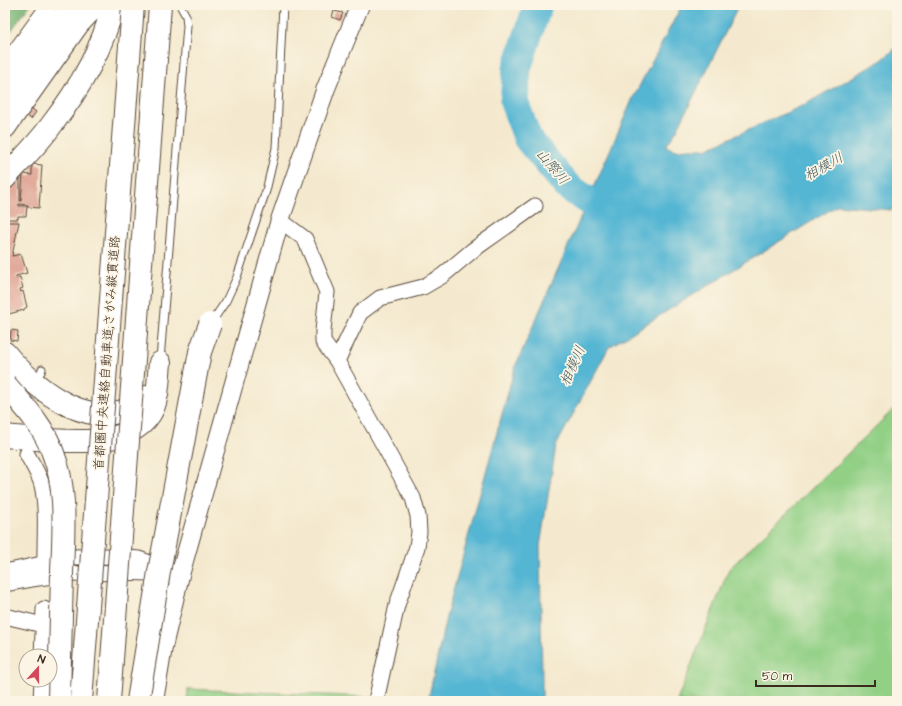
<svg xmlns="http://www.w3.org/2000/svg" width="902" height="706" font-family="'Architects Daughter','Klee One',sans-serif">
<rect width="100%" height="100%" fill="#fcf5e5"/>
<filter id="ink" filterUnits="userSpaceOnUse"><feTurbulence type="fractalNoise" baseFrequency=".025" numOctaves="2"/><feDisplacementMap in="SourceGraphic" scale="8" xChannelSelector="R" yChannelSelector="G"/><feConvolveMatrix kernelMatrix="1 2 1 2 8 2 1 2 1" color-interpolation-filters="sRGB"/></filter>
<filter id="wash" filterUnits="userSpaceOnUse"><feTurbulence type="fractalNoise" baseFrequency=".012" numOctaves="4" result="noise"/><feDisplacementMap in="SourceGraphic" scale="16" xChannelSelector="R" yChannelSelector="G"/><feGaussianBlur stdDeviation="0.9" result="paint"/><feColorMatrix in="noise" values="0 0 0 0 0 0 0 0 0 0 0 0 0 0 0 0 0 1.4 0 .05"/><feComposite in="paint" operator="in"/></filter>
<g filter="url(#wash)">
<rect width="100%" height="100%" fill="#f4e9ce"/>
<!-- green -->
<path fill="#92d086" stroke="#667d52" d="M897,406V701H677L729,569Z
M188,689L371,697V701H187Z"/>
<!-- forest -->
<path fill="#75b273" stroke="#586e48" d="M5,5H30L5,39Z"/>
<!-- water -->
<path fill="#54b6d3" stroke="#487078" d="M682,5H739L677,130L666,146L672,149L678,150L688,149H706L806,104L882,60L897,47V208L891,210L838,205L609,347L556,446L540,546L542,682V701H428L446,617L515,367L633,98Z"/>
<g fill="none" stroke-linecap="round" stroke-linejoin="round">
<!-- river -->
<path stroke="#54b6d3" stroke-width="29" d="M538,5L517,68L514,102L528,139L568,187L606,212L603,231"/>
</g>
<g id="blocks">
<!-- building -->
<path fill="#d99485" d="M334,11L343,13L340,20L332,17Z
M31,108L36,112L31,119L26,115Z
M32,164L42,165L39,208L28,207V205L19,204V206H27L26,216H18V219H5V196L18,178H20V201H21L23,174L32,175Z
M5,222H19L12,256L21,254L27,273L16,276V278L20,277L23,288L20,289L21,292L23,291L27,307L24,309V310L5,315Z
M11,330L18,331L17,341L10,340Z"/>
</g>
</g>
<g filter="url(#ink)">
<use href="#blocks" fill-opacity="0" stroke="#574738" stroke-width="1"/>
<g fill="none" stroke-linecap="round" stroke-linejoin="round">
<!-- service casing -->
<g stroke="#574738" stroke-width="9">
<path id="service" d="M211,323L226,301L237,277L266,191L276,148L283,5
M160,360L187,26L186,16L180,5
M40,373L41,372L42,369"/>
</g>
<!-- minor casing -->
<g stroke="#574738" stroke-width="17">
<path id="minor" d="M5,65L49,5
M280,220L305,239L327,292L323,331V342L337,361L413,498L418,516L419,532L417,547L397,605L376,701
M337,361L360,313L380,298L423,287L442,276L473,250L535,206
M27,454C32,464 39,474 42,485C48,511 44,545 45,573
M5,572L74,557L107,556L139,559L180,575
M5,584C57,573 112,570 165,574
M5,616L43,625
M42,656L44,609
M41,701L42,680"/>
</g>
<!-- tertiary casing -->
<g stroke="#574738" stroke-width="20">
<path id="tertiary" d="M154,701L163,647L180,575L280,220L326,88L360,5"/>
</g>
<!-- motorway casing -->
<g stroke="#574738" stroke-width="24">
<path id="motorway" d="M5,94L57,23L68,12L79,5
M5,127L78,24L96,5
M5,178C20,161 37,145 50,127C78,91 103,49 113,5
M5,353C35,390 99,441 144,397
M5,436C45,439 125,454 150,414C159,400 158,380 160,363"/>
</g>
<!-- service -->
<use href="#service" stroke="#fff" stroke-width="7"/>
<!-- minor -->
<use href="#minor" stroke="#fff" stroke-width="15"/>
<!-- tertiary -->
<use href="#tertiary" stroke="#fff" stroke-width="18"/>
<!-- motorway -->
<use href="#motorway" stroke="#fff" stroke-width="22"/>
<!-- motorway-bridge casing -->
<g stroke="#574738" stroke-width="24" stroke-linecap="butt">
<path id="motorway-bridge" d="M5,384C23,405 44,426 53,453C68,491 63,534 62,573C61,616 60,658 59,701
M81,701L133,5
M109,701L160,5
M138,701L159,572L200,352L210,324"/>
</g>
<!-- motorway-bridge -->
<use href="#motorway-bridge" stroke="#fff" stroke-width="22"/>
</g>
</g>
<g text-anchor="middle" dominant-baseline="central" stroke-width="3.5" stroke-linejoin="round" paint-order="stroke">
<!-- street labels -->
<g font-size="13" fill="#3b2a1e" stroke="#fcf5e5">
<text transform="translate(107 353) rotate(-86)">首都圏中央連絡自動車道;さがみ縦貫道路</text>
</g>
<!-- water labels -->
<g font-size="14" font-style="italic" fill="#445b5d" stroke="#fcf5e5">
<text transform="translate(552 167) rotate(49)">山際川</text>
<text transform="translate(824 167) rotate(-29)">相模川</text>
<text transform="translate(573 366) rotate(-66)">相模川</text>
</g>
</g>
<!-- margin -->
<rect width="902" height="706" fill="none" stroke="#fcf5e5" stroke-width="20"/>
<!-- north arrow -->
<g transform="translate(38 668) rotate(21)"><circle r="19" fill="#fcf5e5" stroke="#afa495"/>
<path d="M0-3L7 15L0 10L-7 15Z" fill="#d1495b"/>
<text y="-6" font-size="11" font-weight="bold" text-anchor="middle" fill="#3b2a1e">N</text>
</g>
<!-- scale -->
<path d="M756 680v6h119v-6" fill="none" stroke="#3b2a1e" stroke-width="2"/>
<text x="762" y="680" font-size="12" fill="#3b2a1e" stroke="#fcf5e5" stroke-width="3" paint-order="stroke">50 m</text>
</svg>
